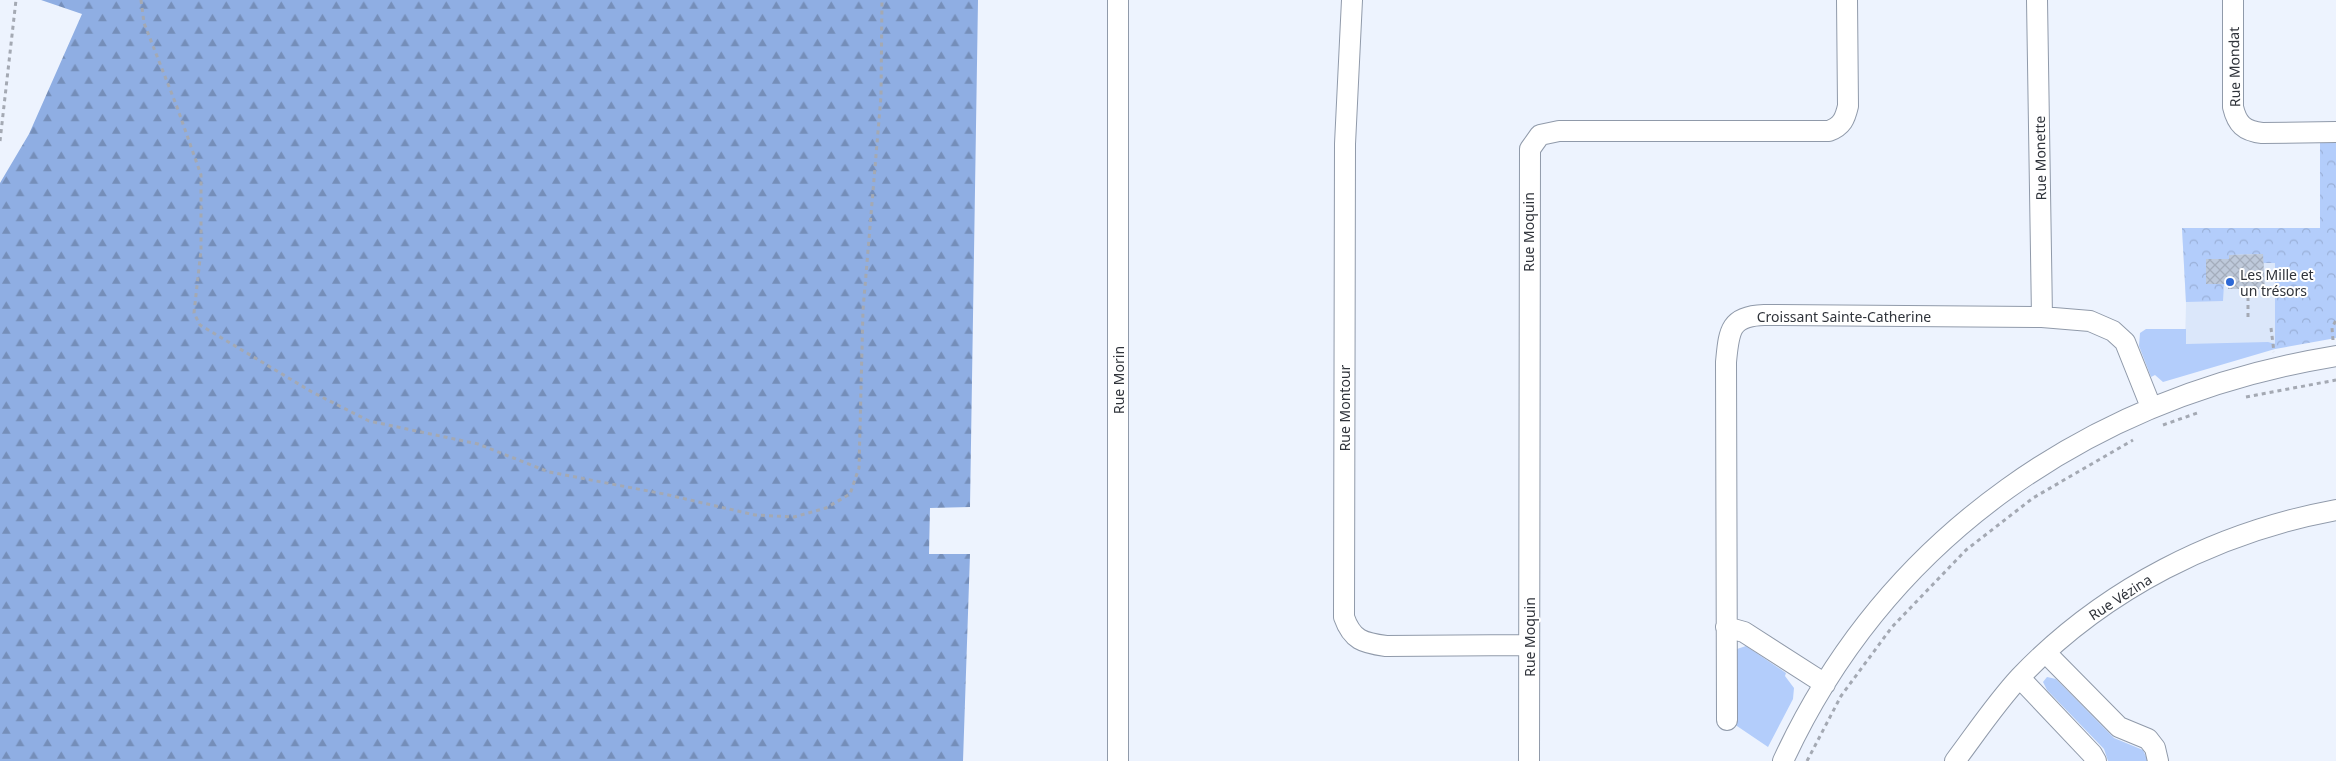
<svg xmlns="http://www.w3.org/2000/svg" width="2336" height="761" font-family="'Noto Sans',sans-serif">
<defs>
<pattern id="forest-firs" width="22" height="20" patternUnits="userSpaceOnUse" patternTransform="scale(1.25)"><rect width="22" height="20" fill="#8faee3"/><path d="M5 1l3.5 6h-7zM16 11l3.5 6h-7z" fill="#758eb9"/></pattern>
<pattern id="park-crowns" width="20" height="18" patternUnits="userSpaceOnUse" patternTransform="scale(1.25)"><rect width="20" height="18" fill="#b3cdfb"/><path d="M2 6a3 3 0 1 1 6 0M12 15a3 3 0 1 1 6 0" fill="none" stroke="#9ab0d8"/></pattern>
<pattern id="building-cross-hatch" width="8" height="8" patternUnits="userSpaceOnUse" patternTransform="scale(1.25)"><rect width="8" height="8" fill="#bec9da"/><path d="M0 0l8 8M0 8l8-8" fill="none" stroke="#a4adbc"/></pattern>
</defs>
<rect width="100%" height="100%" fill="#edf3fe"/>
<!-- built -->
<path fill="#dbe7fa" d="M2182,228L2275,229V344H2185L2186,304Z"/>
<!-- grass -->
<path fill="#b3cdfb" d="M2146,329H2186V344L2268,342L2275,344V349L2163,382L2155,375L2151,377L2139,346L2140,333Z
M1746,646L1786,673L1785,676L1794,688L1793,699L1768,747L1734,724L1737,649Z
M2047,677L2056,679L2114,738L2143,750L2148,761H2108L2104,749L2047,690L2043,682Z"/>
<!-- forest -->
<path fill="url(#forest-firs)" d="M41,0H978L970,507L930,508L929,554H970L963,761H0V183L29,134L82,14Z"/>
<!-- park -->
<path fill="url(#park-crowns)" d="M2320,139H2336V338L2275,349V263H2263V254L2229,255V259L2206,284H2224L2223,301L2186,302L2182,228H2320Z"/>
<!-- building -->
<path fill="url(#building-cross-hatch)" d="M2263,254L2265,289H2228V284H2206V259H2229V255Z"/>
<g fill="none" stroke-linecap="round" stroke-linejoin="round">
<!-- minor casing -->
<g stroke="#909aaa" stroke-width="22">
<path id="minor" d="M1352,0L1345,144L1344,617C1352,640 1363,643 1386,646L1529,645
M2037,0L2042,317
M2233,0V107C2237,124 2244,131 2262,133L2336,132
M1726,627L1744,632L1825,684
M2046,653L2119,727L2148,739L2155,748L2158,761
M2020,678L2092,754L2096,761
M1727,720L1726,362C1729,332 1729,316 1764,315L2042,317L2090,321L2113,331L2125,342L2151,407
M1118,761V0
M1529,761L1530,149L1540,135L1559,131H1829C1842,126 1845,119 1848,106L1847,0
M1783,761C1888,534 2093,396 2336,356
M1955,761C1976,733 1996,703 2020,677C2104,589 2217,532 2336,510"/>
</g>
<!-- path -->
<path stroke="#a4a9b3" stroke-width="3" stroke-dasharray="4 4" stroke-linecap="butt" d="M141,0L144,23L177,107L201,175V250L194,313L200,325L312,392L369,421L478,444L549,472L664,494L755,515L794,517L826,508L850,494L859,468L863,310L881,96L882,0
M0,141L16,0
M2248,289V320
M2271,328L2274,352
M2333,340L2332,328L2336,320
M2246,397L2336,380
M2163,425L2200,412
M1807,761L1841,696L1892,627L1966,550L2033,498L2133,440"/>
<!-- minor -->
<use href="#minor" stroke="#fff" stroke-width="20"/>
</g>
<!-- markers -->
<circle fill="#2d68d5" stroke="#fff" stroke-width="2" cx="2230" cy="282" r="5"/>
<g text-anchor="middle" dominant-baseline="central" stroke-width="4" stroke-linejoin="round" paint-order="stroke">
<!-- street labels -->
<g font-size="14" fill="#2f333a" stroke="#fff">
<text transform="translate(2234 67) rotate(-91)">Rue Mondat</text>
<text transform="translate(2040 158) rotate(-91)">Rue Monette</text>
<text transform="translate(1528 232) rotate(-90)">Rue Moquin</text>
<text x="1844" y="316">Croissant Sainte-Catherine</text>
<text transform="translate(1118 380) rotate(-90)">Rue Morin</text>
<text transform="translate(1344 408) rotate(-90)">Rue Montour</text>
<text transform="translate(2120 597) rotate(-33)">Rue Vézina</text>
<text transform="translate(1529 637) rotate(-90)">Rue Moquin</text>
</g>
<!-- poi labels -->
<g font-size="14" fill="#2f333a" stroke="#fff" text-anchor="start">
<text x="2240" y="274">Les Mille et<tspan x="2240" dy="16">un trésors</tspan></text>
</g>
</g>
</svg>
